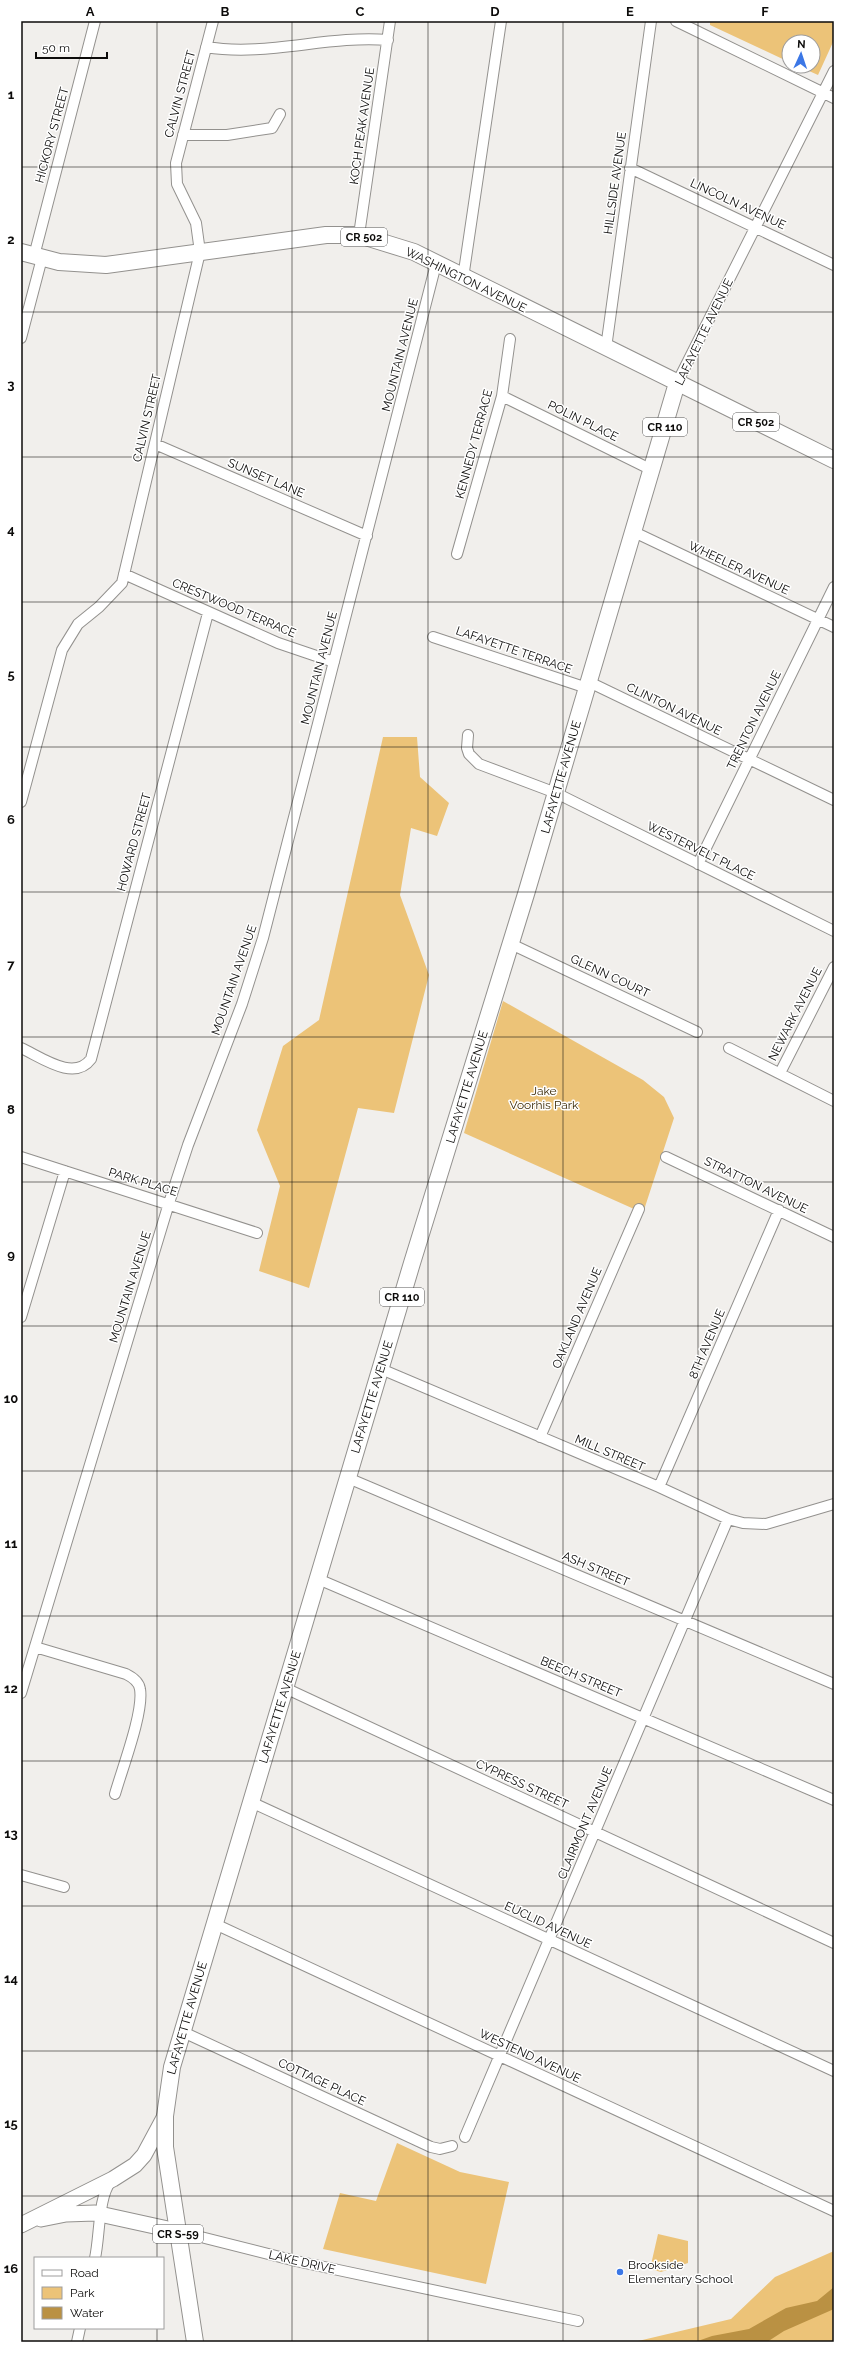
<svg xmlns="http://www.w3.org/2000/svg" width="855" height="2363" font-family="Raleway,sans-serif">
<rect width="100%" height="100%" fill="#f1efec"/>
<!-- green -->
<path fill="#ecc378" d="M710,21H834V40L818,75L798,66H813V42H789V62L710,25Z
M383,737H417L420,777L449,803L437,836L411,828L400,895L429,975L394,1113L358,1108L309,1288L259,1271L280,1186L257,1130L283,1046L319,1020Z
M503,1001L643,1080L664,1097L674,1118L643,1213L464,1133Z
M397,2143L460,2172L509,2182L486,2284L323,2249L340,2193L376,2201Z
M658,2234L688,2241V2263L661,2272L650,2269Z
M834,2251V2342H634L731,2319L775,2277Z"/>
<!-- water -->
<path fill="#ba9143" d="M834,2287V2309L784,2331L767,2342H695L712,2336L749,2329L786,2308L817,2301Z"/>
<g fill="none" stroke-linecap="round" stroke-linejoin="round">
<!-- minor casing -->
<g stroke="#93918e" stroke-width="12">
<path id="minor" d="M676,21L834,98
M206,47C267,57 327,35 388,40
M183,135H227L272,128L280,114
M630,168L834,265
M359,235L390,21
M34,256L95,21
M463,278L501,21
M21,338L42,258
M606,348L651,21
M677,383L834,71
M502,396L652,470
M155,444L367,536
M634,532L834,627
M457,554L502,396L510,339
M124,574L278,643L334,662
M433,637L587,688
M589,682L834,800
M468,735L467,748L469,754L479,764L556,793L834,931
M21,802L62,650L78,624L99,607L122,583L200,252L196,223L177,184L176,163L213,21
M698,864L834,587
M511,944L697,1032
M21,1048C41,1057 74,1082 91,1059L208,613
M729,1048L834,1101
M780,1073L834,967
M21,1157L257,1233
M666,1157L834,1237
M21,1317L65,1171
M381,1369L659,1487L728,1519L743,1523L766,1524L834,1504
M540,1437L639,1209
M348,1478L834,1684
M659,1487L779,1210
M318,1579L834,1800
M35,1647L126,1674C132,1677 139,1682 140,1689C144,1712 122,1769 115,1794
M285,1688L834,1943
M21,1693L169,1203L188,1145L242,1004L263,938L436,264
M251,1802L834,2071
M21,1875L64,1887
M215,1924L834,2211
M183,2032L431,2147L440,2149L452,2146
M465,2137L728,1519
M177,2231L296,2261L578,2321
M95,2258C100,2236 98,2197 111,2181
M77,2342L80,2328"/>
</g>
<!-- secondary casing -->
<g stroke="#93918e" stroke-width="17">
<path id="secondary" d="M41,2219L66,2214L95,2213L177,2231
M21,2225L113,2179L135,2165L144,2155L165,2116"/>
</g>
<!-- primary casing -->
<g stroke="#93918e" stroke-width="18">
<path id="primary" d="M21,252L59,262L106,265L326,235H359L414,252L834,460
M195,2342L165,2147V2116L172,2067L412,1263L526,894L677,383"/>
</g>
<!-- minor -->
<use href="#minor" stroke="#fff" stroke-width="10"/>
<!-- secondary -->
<use href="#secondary" stroke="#fff" stroke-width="15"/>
<!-- primary -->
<use href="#primary" stroke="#fff" stroke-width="16"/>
</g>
<!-- grid -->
<path fill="none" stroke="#0c0b0a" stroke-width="1" stroke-opacity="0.55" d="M157,21V2258M292,21V2342M428,21V2342M563,21V2342M698,21V2342M21,167H834M21,312H834M21,457H834M21,602H834M21,747H834M21,892H834M21,1037H834M21,1182H834M21,1326H834M21,1471H834M21,1616H834M21,1761H834M21,1906H834M21,2051H834M21,2196H834M157,2328V2342"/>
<!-- markers -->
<circle fill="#3b77e6" stroke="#fff" stroke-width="1.5" cx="620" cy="2272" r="4"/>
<g text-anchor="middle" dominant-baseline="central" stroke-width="3" stroke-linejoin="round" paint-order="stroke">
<!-- shield labels -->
<g fill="#fff" stroke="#555454" stroke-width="1">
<rect x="341" y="228" width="46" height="18" rx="3"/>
<rect x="733" y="413" width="46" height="18" rx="3"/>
<rect x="643" y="418" width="44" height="18" rx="3"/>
<rect x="380" y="1288" width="44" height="18" rx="3"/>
<rect x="153" y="2225" width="50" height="18" rx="3"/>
</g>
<g font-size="11" font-weight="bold" fill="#0c0b0a">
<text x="364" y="237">CR 502</text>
<text x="756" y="422">CR 502</text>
<text x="665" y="427">CR 110</text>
<text x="402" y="1297">CR 110</text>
<text x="178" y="2234">CR S-59</text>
</g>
<!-- street labels -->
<g font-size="12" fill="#0c0b0a" stroke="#fff">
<text transform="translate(180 94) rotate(-75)">CALVIN STREET</text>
<text transform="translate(362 126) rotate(-82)">KOCH PEAK AVENUE</text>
<text transform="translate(52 135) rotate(-75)">HICKORY STREET</text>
<text transform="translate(615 183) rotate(-82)">HILLSIDE AVENUE</text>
<text transform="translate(738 204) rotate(25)">LINCOLN AVENUE</text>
<text transform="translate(466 280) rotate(26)">WASHINGTON AVENUE</text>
<text transform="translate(704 332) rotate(-64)">LAFAYETTE AVENUE</text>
<text transform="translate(400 355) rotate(-76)">MOUNTAIN AVENUE</text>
<text transform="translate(147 418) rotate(-77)">CALVIN STREET</text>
<text transform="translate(583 421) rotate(26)">POLIN PLACE</text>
<text transform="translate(474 444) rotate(-75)">KENNEDY TERRACE</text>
<text transform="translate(266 478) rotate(23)">SUNSET LANE</text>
<text transform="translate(739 568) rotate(25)">WHEELER AVENUE</text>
<text transform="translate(234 608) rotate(23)">CRESTWOOD TERRACE</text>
<text transform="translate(514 650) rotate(19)">LAFAYETTE TERRACE</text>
<text transform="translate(319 668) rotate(-76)">MOUNTAIN AVENUE</text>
<text transform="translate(674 709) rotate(26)">CLINTON AVENUE</text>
<text transform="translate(754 720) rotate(-64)">TRENTON AVENUE</text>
<text transform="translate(561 777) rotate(-74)">LAFAYETTE AVENUE</text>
<text transform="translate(134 842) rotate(-75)">HOWARD STREET</text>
<text transform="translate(701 851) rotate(26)">WESTERVELT PLACE</text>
<text transform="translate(610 976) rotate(25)">GLENN COURT</text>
<text transform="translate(234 980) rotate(-71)">MOUNTAIN AVENUE</text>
<text transform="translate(795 1014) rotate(-63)">NEWARK AVENUE</text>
<text transform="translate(467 1087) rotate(-73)">LAFAYETTE AVENUE</text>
<text transform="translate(143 1182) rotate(17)">PARK PLACE</text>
<text transform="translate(756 1185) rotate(26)">STRATTON AVENUE</text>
<text transform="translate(130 1287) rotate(-73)">MOUNTAIN AVENUE</text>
<text transform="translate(577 1318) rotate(-67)">OAKLAND AVENUE</text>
<text transform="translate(707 1344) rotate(-67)">8TH AVENUE</text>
<text transform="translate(372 1397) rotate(-73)">LAFAYETTE AVENUE</text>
<text transform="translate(610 1453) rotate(23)">MILL STREET</text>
<text transform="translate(596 1569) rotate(23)">ASH STREET</text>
<text transform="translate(581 1677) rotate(23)">BEECH STREET</text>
<text transform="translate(280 1707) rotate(-73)">LAFAYETTE AVENUE</text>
<text transform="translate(522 1784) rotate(25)">CYPRESS STREET</text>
<text transform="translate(585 1823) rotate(-67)">CLAIRMONT AVENUE</text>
<text transform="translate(548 1925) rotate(25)">EUCLID AVENUE</text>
<text transform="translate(187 2018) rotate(-74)">LAFAYETTE AVENUE</text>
<text transform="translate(530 2056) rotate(25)">WESTEND AVENUE</text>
<text transform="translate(322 2082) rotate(25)">COTTAGE PLACE</text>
<text transform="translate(302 2262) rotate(13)">LAKE DRIVE</text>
</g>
<!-- park labels -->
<g font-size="12" fill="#3b2a06" stroke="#fff">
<text x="544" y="1091">Jake<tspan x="544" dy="14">Voorhis Park</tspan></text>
</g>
<!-- poi labels -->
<g font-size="12" fill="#0c0b0a" stroke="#fff" text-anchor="start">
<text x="628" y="2265">Brookside<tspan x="628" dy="14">Elementary School</tspan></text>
</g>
</g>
<!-- border -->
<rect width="855" height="2363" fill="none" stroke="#ffffff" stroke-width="44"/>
<!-- legend -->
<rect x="34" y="2257" width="130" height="72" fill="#ffffff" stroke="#9e9d9d"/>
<rect x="42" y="2270" width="20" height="6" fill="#ffffff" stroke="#9e9d9d"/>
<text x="70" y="2277" font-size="12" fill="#0c0b0a">Road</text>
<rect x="42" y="2287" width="20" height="12" fill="#ecc378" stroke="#9e9d9d"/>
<text x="70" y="2297" font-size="12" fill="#0c0b0a">Park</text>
<rect x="42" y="2307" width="20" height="12" fill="#ba9143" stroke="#9e9d9d"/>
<text x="70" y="2317" font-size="12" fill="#0c0b0a">Water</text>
<!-- north arrow -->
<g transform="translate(801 54) rotate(3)"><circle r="19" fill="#ffffff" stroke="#9e9d9d"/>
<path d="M0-3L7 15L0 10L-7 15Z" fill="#3b77e6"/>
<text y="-6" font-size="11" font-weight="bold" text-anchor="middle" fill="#0c0b0a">N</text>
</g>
<!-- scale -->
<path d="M36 52v6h71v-6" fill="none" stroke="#0c0b0a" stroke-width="2"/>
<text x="42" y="52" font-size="12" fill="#0c0b0a" stroke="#ffffff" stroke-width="3" paint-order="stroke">50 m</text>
<rect x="22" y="22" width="811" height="2319" fill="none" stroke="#0c0b0a" stroke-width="1.5"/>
<g font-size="13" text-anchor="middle" font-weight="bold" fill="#0c0b0a">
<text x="90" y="16">A</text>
<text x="225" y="16">B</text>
<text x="360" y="16">C</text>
<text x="495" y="16">D</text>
<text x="630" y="16">E</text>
<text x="765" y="16">F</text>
<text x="11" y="99">1</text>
<text x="11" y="244">2</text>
<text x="11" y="389">3</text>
<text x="11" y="534">4</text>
<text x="11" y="679">5</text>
<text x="11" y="824">6</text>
<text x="11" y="969">7</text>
<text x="11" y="1114">8</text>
<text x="11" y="1259">9</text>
<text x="11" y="1403">10</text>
<text x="11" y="1548">11</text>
<text x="11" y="1693">12</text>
<text x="11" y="1838">13</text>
<text x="11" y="1983">14</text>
<text x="11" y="2128">15</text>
<text x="11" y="2273">16</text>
</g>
</svg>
